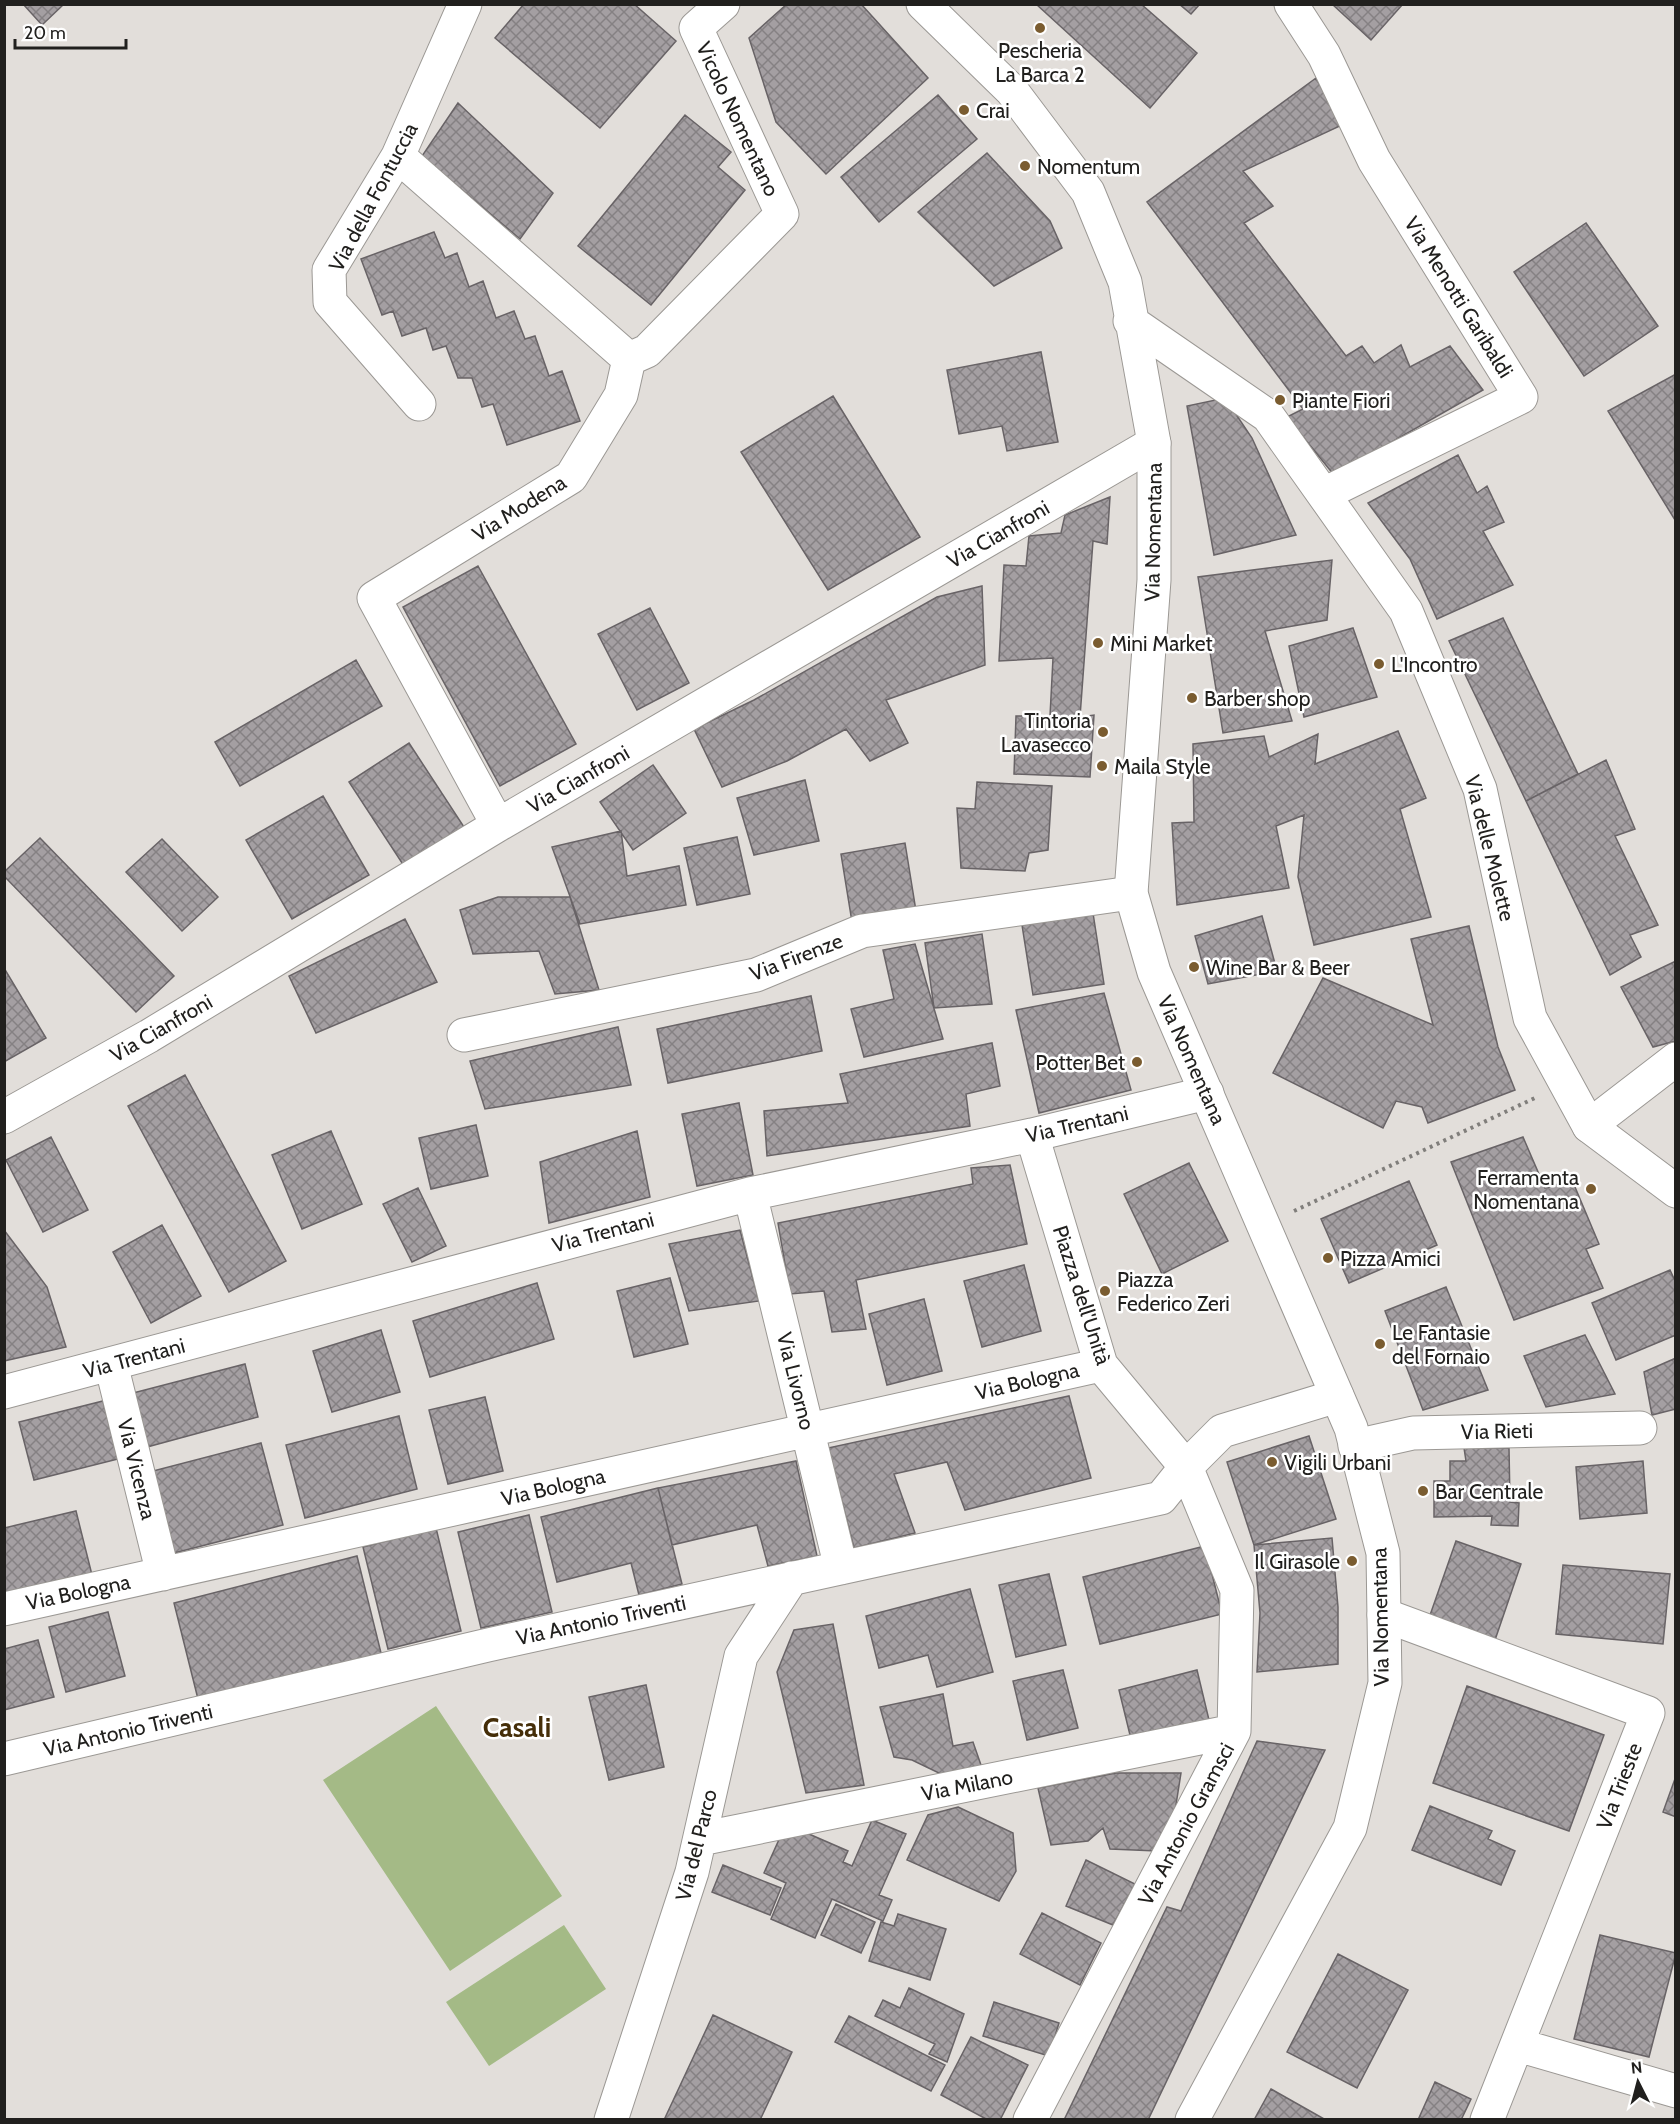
<svg xmlns="http://www.w3.org/2000/svg" width="1680" height="2124" font-family="Cabin,sans-serif">
<defs>
<pattern id="building-cross-hatch" width="8" height="8" patternUnits="userSpaceOnUse" patternTransform="scale(1.5)"><rect width="8" height="8" fill="#a49fa2"/><path d="M0 0l8 8M0 8l8-8" fill="none" stroke="#858183"/></pattern>
</defs>
<rect width="100%" height="100%" fill="#e2deda"/>
<!-- pitch -->
<path fill="#a4ba86" d="M436,1706L562,1896L450,1971L323,1780Z
M564,1925L606,1989L489,2066L446,2002Z"/>
<!-- building -->
<path fill="url(#building-cross-hatch)" stroke="#686366" stroke-width="1.5" d="M23,4H64L42,25Z
M524,4H634L676,41L600,128L495,38Z
M787,4H861L928,78L826,174L776,122L749,38Z
M1036,4H1141L1197,53L1150,108Z
M1179,4H1200L1191,14Z
M1332,4H1403L1371,40Z
M1316,78L1342,125L1243,171L1273,206L1244,223L1346,356L1362,346L1374,363L1401,345L1410,367L1450,346L1483,390L1334,475L1287,417L1303,409L1147,202Z
M938,95L977,139L879,222L841,177Z
M458,103L553,193L520,239L422,156Z
M685,115L731,152L718,167L745,190L651,305L578,246Z
M987,153L1050,221L1062,248L994,286L918,212Z
M1586,223L1658,326L1584,376L1514,272Z
M434,232L445,258L457,253L469,287L483,281L496,318L514,311L525,339L535,336L549,376L562,371L580,421L507,445L493,404L482,407L472,378H458L446,346L433,350L426,328L402,336L393,311L382,315L361,259Z
M1041,352L1058,442L1007,451L1002,426L959,434L947,370Z
M1676,374V520H1675L1608,411Z
M833,396L920,537L828,590L741,452Z
M1225,398L1252,438L1296,535L1214,555L1187,406Z
M1458,455L1477,493L1487,486L1504,522L1483,531L1513,585L1437,619L1410,559L1368,503Z
M1110,497L1107,544L1093,541L1080,717L1094,715L1090,777L1014,774L1016,716H1050L1053,658L999,661L1004,565L1026,566L1029,536L1061,533L1065,515Z
M1332,560L1327,620L1265,631L1292,721L1223,733L1198,577Z
M478,566L576,744L500,786L403,607Z
M982,586L985,665L886,700L908,743L870,761L846,729L787,761L722,787L694,729L754,700L937,597Z
M650,608L689,683L637,710L598,634Z
M1503,618L1578,774L1526,801L1449,641Z
M1353,628L1377,697L1304,717L1289,646Z
M356,660L382,706L240,786L215,742Z
M1398,731L1426,798L1400,809L1431,917L1314,945L1298,877L1304,815L1276,826L1289,888L1177,905L1172,823L1194,822L1193,744L1264,736L1269,757L1318,734L1315,764Z
M409,743L464,827L404,866L349,782Z
M1606,760L1635,829L1615,836L1658,925L1630,935L1641,957L1610,975L1526,801Z
M653,765L686,813L633,850L600,802Z
M805,780L819,841L754,855L737,798Z
M977,782L1052,786L1048,850L1029,853L1025,871L961,868L957,808L975,809Z
M323,796L369,875L292,919L246,840Z
M621,831L627,876L679,866L686,905L580,924L552,847Z
M737,837L750,894L697,905L684,848Z
M40,838L174,976L136,1012L4,876V872Z
M162,839L218,897L182,931L126,872Z
M905,843L916,911L852,922L841,854Z
M498,897H570L599,990L555,994L539,951L473,954L460,910Z
M1093,913L1104,984L1033,995L1022,925Z
M1262,916L1277,971L1208,984L1195,936Z
M405,919L437,982L316,1033L289,976Z
M1469,926L1498,1047L1515,1090L1428,1123L1422,1107L1396,1101L1383,1128L1273,1073L1323,978L1433,1025L1411,939Z
M982,934L992,1004L934,1008L925,943Z
M915,944L943,1039L864,1057L851,1009L894,999L883,950Z
M1676,961V1041L1653,1047L1621,987Z
M4,968L46,1038L4,1062Z
M1104,993L1131,1090L1039,1113L1016,1010Z
M811,996L822,1051L668,1083L657,1029Z
M618,1027L631,1085L485,1109L470,1061Z
M992,1043L1000,1086L966,1094L970,1126L767,1156L764,1111L848,1103L840,1074Z
M185,1075L286,1261L229,1292L128,1106Z
M739,1103L753,1175L697,1186L682,1114Z
M476,1125L488,1176L431,1189L419,1138Z
M331,1131L362,1204L302,1229L272,1155Z
M637,1131L650,1197L549,1223L540,1162Z
M51,1137L88,1210L43,1232L6,1160Z
M1523,1137L1545,1188L1572,1180L1599,1244L1586,1249L1603,1288L1514,1320L1451,1162Z
M1189,1163L1228,1241L1162,1274L1124,1194Z
M1010,1165L1027,1244L856,1280L866,1329L832,1332L824,1291L790,1294L778,1223L973,1184L971,1168Z
M1409,1181L1437,1245L1349,1283L1321,1219Z
M418,1188L446,1246L412,1262L383,1204Z
M162,1225L201,1296L151,1323L113,1252Z
M4,1230L47,1287L66,1347L4,1361Z
M740,1230L759,1301L689,1311L669,1244Z
M1024,1265L1041,1331L982,1347L964,1281Z
M1670,1270L1676,1283V1335L1616,1360L1592,1303Z
M670,1278L688,1344L634,1357L617,1291Z
M537,1283L554,1339L430,1377L413,1321Z
M1446,1287L1488,1390L1423,1410L1385,1311Z
M924,1299L942,1371L887,1385L869,1314Z
M381,1330L400,1392L332,1412L313,1351Z
M1585,1335L1615,1394L1546,1407L1524,1356Z
M1676,1358V1409L1652,1415L1644,1372Z
M245,1364L258,1417L147,1447L133,1393Z
M1069,1396L1091,1478L965,1510L947,1462L894,1474L915,1533L854,1548L828,1448Z
M485,1397L503,1471L448,1484L429,1410Z
M103,1401L118,1459L34,1480L19,1422Z
M399,1416L417,1489L305,1518L286,1445Z
M1309,1436L1336,1519L1254,1545L1227,1462Z
M261,1443L283,1525L174,1553L153,1471Z
M1464,1448H1509L1510,1502L1519,1503L1518,1526L1491,1525L1492,1516L1434,1517V1481H1450V1461H1466Z
M796,1461L817,1556L768,1566L757,1525L672,1545L658,1488Z
M1643,1461L1647,1513L1580,1519L1576,1467Z
M658,1488L682,1584L639,1595L631,1563L557,1582L541,1517Z
M76,1511L92,1575L4,1596V1528Z
M529,1515L552,1612L481,1628L458,1532Z
M436,1528L461,1631L388,1649L363,1547Z
M1332,1538L1338,1607V1664L1257,1672L1260,1613L1254,1545Z
M1456,1541L1521,1564L1495,1640L1429,1618Z
M1205,1546L1222,1614L1100,1644L1083,1577Z
M357,1556L382,1657L199,1703L174,1603Z
M1563,1565L1670,1574L1663,1644L1556,1634Z
M1049,1574L1066,1645L1016,1657L999,1585Z
M970,1589L993,1672L937,1687L928,1655L879,1668L866,1616Z
M108,1612L125,1676L66,1692L49,1627Z
M833,1624L864,1785L806,1793L777,1672L794,1630Z
M38,1640L54,1697L4,1710V1649Z
M1063,1670L1078,1728L1027,1740L1013,1681Z
M1197,1670L1209,1720L1131,1739L1119,1690Z
M646,1685L664,1767L609,1780L589,1697Z
M1467,1686L1604,1735L1569,1831L1433,1783Z
M943,1694L953,1746L973,1742L982,1768L943,1775L912,1760L894,1757L880,1707Z
M1257,1741L1325,1750L1148,2120H1064L1167,1907L1181,1911Z
M1116,1773H1181L1175,1811L1157,1851L1110,1849L1103,1828L1088,1841L1051,1845L1038,1788Z
M1676,1776V1817L1663,1812Z
M1430,1806L1492,1831L1488,1839L1515,1851L1501,1885L1412,1850Z
M958,1807L1013,1833L1016,1871L999,1901L907,1860L928,1815Z
M872,1820L906,1834L879,1895L892,1900L883,1921L832,1899L815,1938L771,1919L786,1883L764,1873L786,1824L848,1851L843,1862L852,1866Z
M1086,1860L1135,1884L1113,1925L1066,1906Z
M723,1865L781,1888L770,1915L712,1892Z
M836,1904L875,1922L861,1953L821,1935Z
M1042,1913L1101,1943L1080,1985L1020,1954Z
M898,1914L946,1929L930,1980L869,1961L881,1922L894,1926Z
M1600,1935L1676,1953L1649,2057L1574,2039Z
M1338,1954L1408,1990L1357,2088L1287,2052Z
M909,1988L964,2014L947,2062L929,2054L935,2044L875,2016L883,2000L900,2008Z
M994,2002L1059,2023L1049,2056L983,2036Z
M713,2015L792,2052L760,2120H664Z
M849,2016L945,2065L931,2091L835,2042Z
M971,2037L1028,2065L1000,2120H988L941,2095Z
M1435,2082L1471,2099L1461,2120H1418Z
M1271,2089L1326,2120H1254Z"/>
<g fill="none" stroke-linecap="round" stroke-linejoin="round">
<!-- street casing -->
<g stroke="#9b9894" stroke-width="35">
<path id="street" d="M1291,4L1324,55L1374,160L1521,397L1324,494
M398,156L629,359L621,395L571,477L374,598L498,825
M629,359L647,351L782,214L696,28L723,4
M419,404L330,302L329,270L398,156L465,4
M464,1035L756,975L862,931L1131,893
M4,1117L149,1036L498,825L1154,443
M1589,1126L1676,1059
M750,1194L841,1568
M111,1364L163,1574
M4,1392L750,1194L1032,1135L1207,1093
M1355,1446L1413,1433L1640,1428
M4,1609L1101,1365
M1384,1615L1648,1713L1487,2120
M4,1759L488,1645L1161,1498L1186,1467L1222,1431L1337,1396
M700,1839L1234,1731
M1518,2045L1676,2091
M611,2120L692,1872L741,1656L792,1578
M1030,2120L1234,1731L1237,1590L1186,1467L1101,1365L1032,1135"/>
</g>
<!-- secondary casing -->
<g stroke="#9b9894" stroke-width="35">
<path id="secondary" d="M923,4L1012,91L1088,192L1125,282L1154,443V580L1131,893L1154,972L1351,1428L1383,1553L1385,1683L1350,1828L1192,2120
M1130,321L1268,416L1406,611L1480,789L1530,1018L1589,1126L1676,1191"/>
</g>
<!-- path -->
<path stroke="#807e7b" stroke-width="4" stroke-dasharray="3 4.5" stroke-linecap="butt" d="M1294,1211L1535,1098"/>
<!-- street -->
<use href="#street" stroke="#fff" stroke-width="33"/>
<!-- secondary -->
<use href="#secondary" stroke="#fff" stroke-width="33"/>
</g>
<!-- markers -->
<g fill="#7a5c30" stroke="#fff" stroke-width="2">
<circle cx="1040" cy="28" r="6"/>
<circle cx="964" cy="110" r="6"/>
<circle cx="1025" cy="166" r="6"/>
<circle cx="1280" cy="400" r="6"/>
<circle cx="1098" cy="643" r="6"/>
<circle cx="1379" cy="664" r="6"/>
<circle cx="1192" cy="698" r="6"/>
<circle cx="1103" cy="732" r="6"/>
<circle cx="1102" cy="766" r="6"/>
<circle cx="1194" cy="967" r="6"/>
<circle cx="1137" cy="1062" r="6"/>
<circle cx="1591" cy="1189" r="6"/>
<circle cx="1328" cy="1258" r="6"/>
<circle cx="1105" cy="1291" r="6"/>
<circle cx="1380" cy="1344" r="6"/>
<circle cx="1272" cy="1462" r="6"/>
<circle cx="1423" cy="1491" r="6"/>
<circle cx="1352" cy="1561" r="6"/>
</g>
<g text-anchor="middle" dominant-baseline="central" stroke-width="5" stroke-linejoin="round" paint-order="stroke">
<!-- poi labels -->
<g font-size="21" fill="#21201e" stroke="#fff" text-anchor="start">
<text x="1040" y="50" text-anchor="middle">Pescheria<tspan x="1040" dy="24">La Barca 2</tspan></text>
<text x="976" y="110">Crai</text>
<text x="1037" y="166">Nomentum</text>
<text x="1292" y="400">Piante Fiori</text>
<text x="1110" y="643">Mini Market</text>
<text x="1391" y="664">L'Incontro</text>
<text x="1204" y="698">Barber shop</text>
<text x="1091" y="720" text-anchor="end">Tintoria<tspan x="1091" dy="24">Lavasecco</tspan></text>
<text x="1114" y="766">Maila Style</text>
<text x="1206" y="967">Wine Bar &amp; Beer</text>
<text x="1125" y="1062" text-anchor="end">Potter Bet</text>
<text x="1579" y="1177" text-anchor="end">Ferramenta<tspan x="1579" dy="24">Nomentana</tspan></text>
<text x="1340" y="1258">Pizza Amici</text>
<text x="1117" y="1279">Piazza<tspan x="1117" dy="24">Federico Zeri</tspan></text>
<text x="1392" y="1332">Le Fantasie<tspan x="1392" dy="24">del Fornaio</tspan></text>
<text x="1284" y="1462">Vigili Urbani</text>
<text x="1435" y="1491">Bar Centrale</text>
<text x="1340" y="1561" text-anchor="end">Il Girasole</text>
</g>
<!-- street labels -->
<g font-size="21" fill="#21201e" stroke="#fff">
<text transform="translate(738 119) rotate(65)">Vicolo Nomentano</text>
<text transform="translate(373 197) rotate(-62)">Via della Fontuccia</text>
<text transform="translate(1459 297) rotate(58)">Via Menotti Garibaldi</text>
<text transform="translate(519 508) rotate(-32)">Via Modena</text>
<text transform="translate(1153 532) rotate(-89)">Via Nomentana</text>
<text transform="translate(998 534) rotate(-30)">Via Cianfroni</text>
<text transform="translate(578 779) rotate(-30)">Via Cianfroni</text>
<text transform="translate(1490 848) rotate(76)">Via delle Molette</text>
<text transform="translate(796 957) rotate(-21)">Via Firenze</text>
<text transform="translate(161 1028) rotate(-30)">Via Cianfroni</text>
<text transform="translate(1192 1060) rotate(66)">Via Nomentana</text>
<text transform="translate(1077 1124) rotate(-13)">Via Trentani</text>
<text transform="translate(603 1232) rotate(-15)">Via Trentani</text>
<text transform="translate(1082 1295) rotate(72)">Piazza dell'Unità</text>
<text transform="translate(134 1358) rotate(-15)">Via Trentani</text>
<text transform="translate(796 1381) rotate(76)">Via Livorno</text>
<text transform="translate(1027 1381) rotate(-13)">Via Bologna</text>
<text transform="translate(1497 1431) rotate(-1)">Via Rieti</text>
<text transform="translate(137 1469) rotate(76)">Via Vicenza</text>
<text transform="translate(553 1487) rotate(-13)">Via Bologna</text>
<text transform="translate(78 1592) rotate(-12)">Via Bologna</text>
<text transform="translate(1380 1617) rotate(-91)">Via Nomentana</text>
<text transform="translate(601 1620) rotate(-12)">Via Antonio Triventi</text>
<text transform="translate(128 1730) rotate(-13)">Via Antonio Triventi</text>
<text transform="translate(967 1785) rotate(-11)">Via Milano</text>
<text transform="translate(1619 1786) rotate(-69)">Via Trieste</text>
<text transform="translate(1186 1824) rotate(-62)">Via Antonio Gramsci</text>
<text transform="translate(696 1845) rotate(-76)">Via del Parco</text>
</g>
<!-- district labels -->
<g font-size="27" font-weight="bold" fill="#452e09" stroke="#fff">
<text x="517" y="1727">Casali</text>
</g>
</g>
<!-- border -->
<rect width="1680" height="2124" fill="none" stroke="#21201e" stroke-width="12"/>
<!-- north arrow -->
<g transform="translate(1638 2082) rotate(354)" stroke="#ffffff" stroke-width="4.5" paint-order="stroke">
<path d="M0-4.5L10 22L0 15L-10 22Z" fill="#21201e"/>
<text y="-9" font-size="16" font-weight="bold" text-anchor="middle" fill="#21201e">N</text>
</g>
<!-- scale -->
<path d="M15 39v9h111v-9" fill="none" stroke="#21201e" stroke-width="3"/>
<text x="24" y="39" font-size="18" fill="#21201e" stroke="#ffffff" stroke-width="4.5" paint-order="stroke">20 m</text>
</svg>
